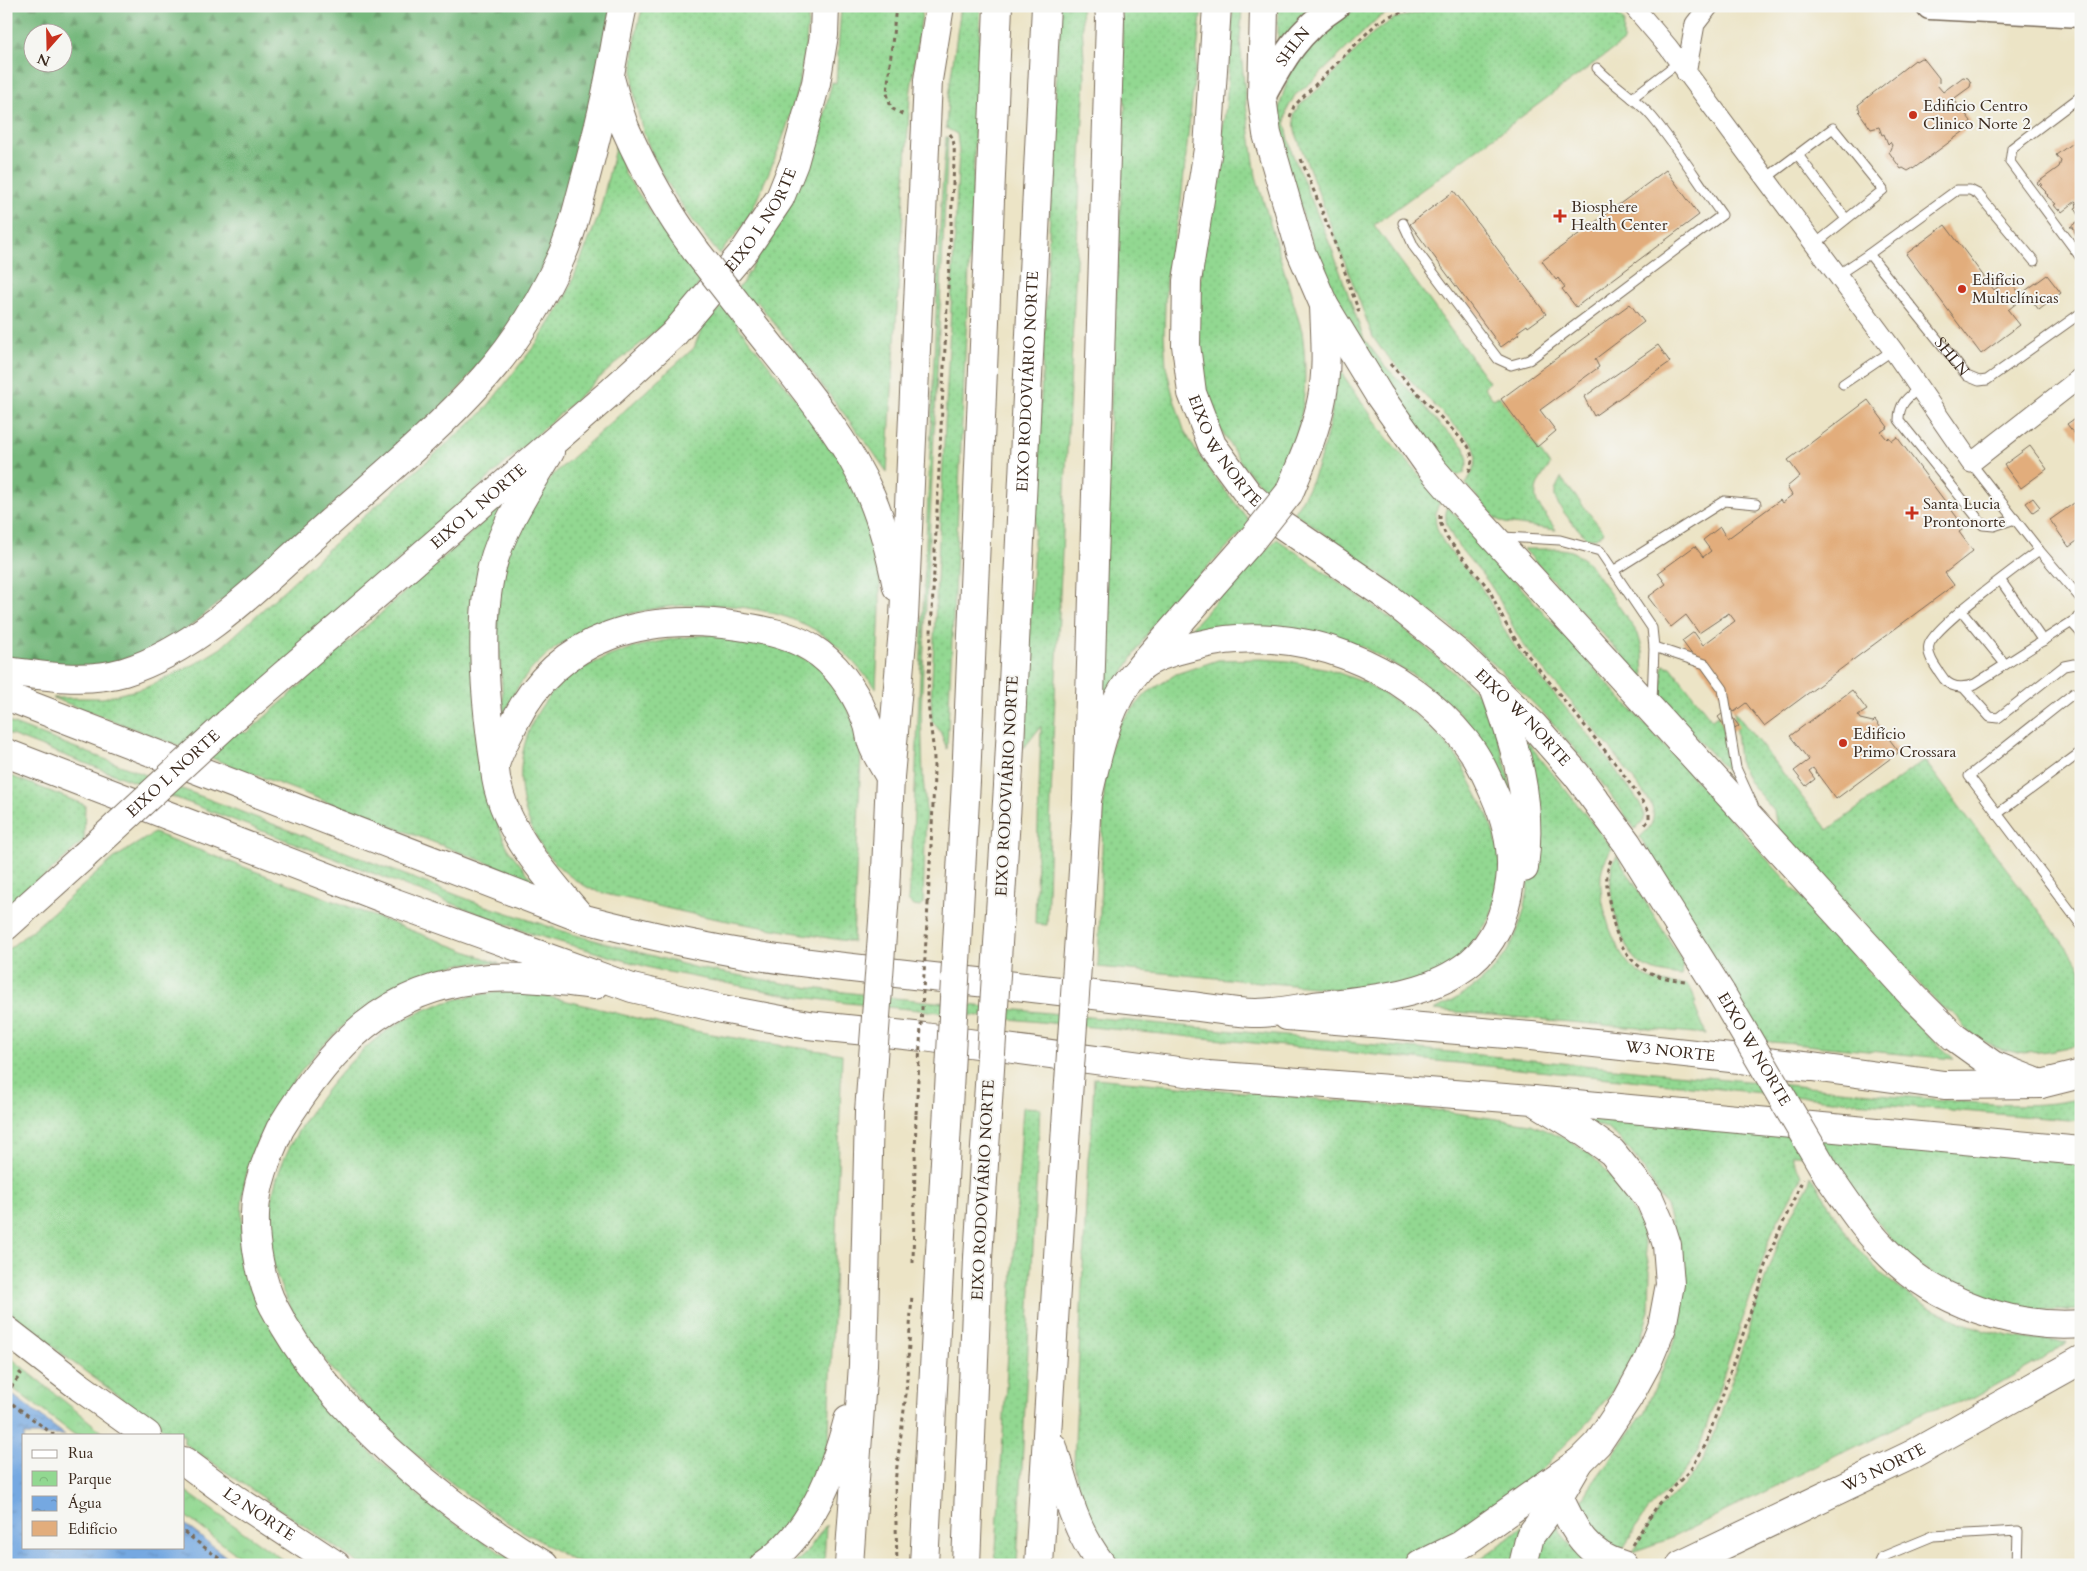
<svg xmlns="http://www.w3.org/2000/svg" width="2087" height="1571" font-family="Cardo,serif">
<defs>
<pattern id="grass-dots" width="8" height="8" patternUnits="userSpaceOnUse" patternTransform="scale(1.25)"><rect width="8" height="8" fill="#92d891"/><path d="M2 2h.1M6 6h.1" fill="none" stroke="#7fba7d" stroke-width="1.8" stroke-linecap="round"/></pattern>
<pattern id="forest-firs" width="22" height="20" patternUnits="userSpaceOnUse" patternTransform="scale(1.25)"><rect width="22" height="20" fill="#75b87b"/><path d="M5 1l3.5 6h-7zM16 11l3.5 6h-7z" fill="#619664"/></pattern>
<pattern id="park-crowns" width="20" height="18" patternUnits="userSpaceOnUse" patternTransform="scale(1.25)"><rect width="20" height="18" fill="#92d891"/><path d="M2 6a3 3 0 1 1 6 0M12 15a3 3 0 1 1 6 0" fill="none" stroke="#7fba7d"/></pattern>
<pattern id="water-ripples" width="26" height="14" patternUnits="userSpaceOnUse" patternTransform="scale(1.25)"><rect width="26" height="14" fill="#75a8e1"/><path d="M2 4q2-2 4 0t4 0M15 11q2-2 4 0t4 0" fill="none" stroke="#6189b6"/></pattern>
</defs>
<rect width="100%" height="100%" fill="#f6f6f2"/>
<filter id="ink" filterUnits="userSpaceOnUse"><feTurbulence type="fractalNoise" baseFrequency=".02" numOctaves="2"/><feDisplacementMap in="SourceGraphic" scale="10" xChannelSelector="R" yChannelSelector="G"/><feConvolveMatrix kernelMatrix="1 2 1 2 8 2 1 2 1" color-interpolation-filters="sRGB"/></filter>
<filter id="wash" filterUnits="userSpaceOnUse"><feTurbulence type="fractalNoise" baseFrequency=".0096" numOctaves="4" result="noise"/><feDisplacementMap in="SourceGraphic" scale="20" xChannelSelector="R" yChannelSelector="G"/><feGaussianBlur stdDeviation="1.12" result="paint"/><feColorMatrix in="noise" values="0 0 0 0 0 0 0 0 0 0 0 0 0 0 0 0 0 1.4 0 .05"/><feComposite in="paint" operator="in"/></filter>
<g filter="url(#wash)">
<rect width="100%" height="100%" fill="#ece4c6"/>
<!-- grass -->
<path fill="url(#grass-dots)" stroke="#668158" d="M643,6H809C806,71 791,125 764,183C759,194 754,207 748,218C740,231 729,242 719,254C658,178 612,109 643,6Z
M841,6H923L910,96L887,472L871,449L757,301L737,325L839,453L869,517L880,571V609L876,688C855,664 836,639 806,625C712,581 539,607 504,717L497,613L506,550L538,493L555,473L694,348L703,325L718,311L743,282L787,209L807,163L824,115L832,82L836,83Z
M961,6H981L947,749L940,731L932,721L931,698L959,151L957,134L946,128L948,97Z
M1060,6H1081L1085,77L1053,739L1047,925L1035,924L1041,726L1024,748Z
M1121,6H1202L1180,210L1166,278L1164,334L1166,366L1173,396L1184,430L1196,451L1217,480L1251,523L1164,611L1147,634L1096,717L1125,109Z
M1233,6H1242L1240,42L1246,104L1256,176L1302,331C1310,388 1302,446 1271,496L1243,466L1215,420L1201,381L1194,331L1204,248L1226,106Z
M1278,6H1318L1278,47Z
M1365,6H1401L1379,17L1314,80L1295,95L1287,110L1285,122L1292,153L1333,252L1364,339L1384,365L1419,400L1439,424L1465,448L1468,461L1464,473L1460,475H1456L1422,438L1327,287L1284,159L1278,122L1280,104L1290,72L1312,41L1347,13Z
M1429,6L1593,7L1618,15L1624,21L1623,42L1374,225L1489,382L1484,387L1493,399L1499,396L1550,465C1542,477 1532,488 1537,503L1556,530L1505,523L1496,519L1466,484C1474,469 1480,459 1472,443L1428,399L1382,350L1373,337L1295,131L1294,115L1299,106L1322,86L1373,33L1395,18L1422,12Z
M946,137H948L921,710L923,777L926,810L923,904L920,907L914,906L908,901L913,833L941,204Z
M616,144L625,174L672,242L702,279C680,314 648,338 616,363L214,727L247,733L509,499L498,520V825L508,849L535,883L501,870L499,867L53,698H103L145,688L195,664L221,648L350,529L483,412L539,340L565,299L599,215Z
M1338,368L1387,438L1441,500C1420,534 1465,563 1482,589C1495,608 1502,630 1516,648C1549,690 1586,729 1617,772C1625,784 1637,796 1643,810C1647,818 1641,824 1635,829L1594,772L1550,720L1498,668L1449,625L1294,512C1324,469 1331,419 1338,368Z
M1561,478L1604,532L1596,538H1586C1578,528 1558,509 1555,497C1554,490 1558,484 1561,478Z
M1448,507L1917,1025L1954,1059L1762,1041L1640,837C1650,828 1656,821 1652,807C1648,797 1639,787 1633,779C1602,734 1563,695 1529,652C1513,632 1505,607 1491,586C1479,567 1435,530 1448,507Z
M1277,539L1400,625L1476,692C1497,719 1505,766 1514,798L1478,736L1455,708L1415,676L1363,647L1305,631L1179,641L1237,578Z
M1524,549H1561L1572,551L1589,563L1638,634L1643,652L1644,679Z
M718,634L762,640L815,663L840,690L859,737L861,755L853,942C781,930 709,920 638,901C622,897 602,895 587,887C504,843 498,727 574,673C580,669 587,666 594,663C633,644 675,637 718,634Z
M1261,659L1289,661L1328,669L1366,683L1397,702L1425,722L1444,741L1460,761L1488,816L1500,853V881L1490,918L1462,958L1427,980L1346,990L1098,967L1105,764L1120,723L1147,693L1176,674L1218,660Z
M1663,665L1671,667L1712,720L1720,714L1730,774L1661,700Z
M1734,711L1828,830L1924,760L2081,967V1044C2040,1054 2005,1061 1969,1032C1961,1026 1960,1019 1955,1014C1951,1011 1945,1009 1941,1007L1778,832L1774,811L1748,781L1739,761Z
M6,721L480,904L572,934L697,968L811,988L885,997L1921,1098C1972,1102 2031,1111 2081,1098V1121L1843,1101L847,1003L788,995L658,970L532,934L6,733Z
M1525,739L1612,848C1608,855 1604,861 1602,869C1596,896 1613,952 1634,969C1644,978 1660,983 1674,984C1679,985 1684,983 1688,986C1693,990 1694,998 1696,1003L1694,1005L1706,1034L1434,1010C1454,1000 1472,991 1488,975C1548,918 1529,813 1525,739Z
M6,774L85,805L84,840L6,912Z
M154,833L500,964C490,963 480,962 470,963C376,973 285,1070 253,1154C242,1181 240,1211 243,1240L324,1401L367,1449L418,1495L442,1515L520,1565H361L184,1443V1435H172L67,1358L6,1310V951L35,928L113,859Z
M1617,856L1684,964L1681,976C1667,974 1652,972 1640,964C1621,950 1608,897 1611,874C1611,867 1614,861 1617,856Z
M515,991C563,998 609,1012 657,1023C718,1037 780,1045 842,1054L829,1436C825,1457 819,1479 809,1498C801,1513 760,1559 744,1564C739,1566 731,1565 726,1565C705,1565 683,1565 661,1565C644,1565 626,1565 608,1565C601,1565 592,1566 585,1565C572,1562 551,1547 538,1540C446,1491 287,1358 270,1249C262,1192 289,1140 321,1097C374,1027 427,996 515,991Z
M1094,1078L1435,1110L1531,1124L1568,1140L1585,1151L1599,1163L1617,1185L1640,1224L1650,1271L1649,1311L1637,1352L1613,1390L1589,1421L1522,1488L1408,1565H1121L1102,1543L1080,1499L1074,1463L1088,1159L1092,1124Z
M1023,1107L1040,1108L1017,1565H995Z
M1562,1112L2081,1162V1310L2042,1311L1980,1298L1941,1280L1905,1256L1853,1191L1833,1156L1791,1155L1801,1176L1800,1180L1773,1230L1698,1451L1683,1474L1646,1513L1620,1553L1604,1548L1578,1517L1579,1506L1592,1484L1644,1413L1672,1347L1680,1324L1681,1255L1666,1206L1639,1162L1621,1140L1606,1128Z
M1811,1175C1826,1200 1840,1226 1858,1249C1908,1310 1991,1343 2068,1341L2041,1360L1973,1398L1928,1411L1669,1539L1632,1552L1659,1510L1687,1482L1700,1465L1714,1434L1773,1255L1785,1227L1808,1186Z
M1532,1518L1517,1565H1471L1500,1545Z
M1555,1522C1568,1545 1573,1552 1597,1565H1536L1544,1539Z
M826,1525L824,1565H793L805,1554Z"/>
<!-- forest -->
<path fill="url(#forest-firs)" stroke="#58714c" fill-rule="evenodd" d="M6,6H612L590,115L561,231L524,307L455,394L293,541L170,643L101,667L6,664ZM32,32H62V62H32Z"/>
<!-- park -->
<path fill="url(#park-crowns)" stroke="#668158" d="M6,1354L106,1435H75L6,1383Z
M184,1490L290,1565H251L184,1515Z"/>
<!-- water -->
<path fill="url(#water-ripples)" stroke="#586980" d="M6,1390L65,1435H24V1547H184V1524L237,1565H6Z"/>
<g id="blocks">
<!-- building -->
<path fill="#e2ad7c" d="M1921,58L1924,59L1939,78V83L1937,85L1943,92L1963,77L1968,78L1971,83L1970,87L1952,100L1956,102L1971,121L1967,129L1913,169V168L1908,171L1903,168L1901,169L1889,152L1892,145L1890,142L1888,144L1884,134L1882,135L1879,127L1871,129L1859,112L1860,111L1858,105L1915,60L1916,61Z
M2079,138L2081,139L2079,141H2081L2079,215L2075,208L2077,207L2076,201L2062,212L2060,209L2058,210L2054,205L2056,204L2047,196L2048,195L2045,193L2046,192L2040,186L2042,185L2041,183L2039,185L2037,183L2059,167L2061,161L2056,155Z
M1666,170L1699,215L1576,307L1562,289L1565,287L1558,278L1556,280L1542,261Z
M1454,191L1546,314L1528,327L1527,325L1517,332L1519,334L1501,347L1410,224Z
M2081,219V237L2078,233L2076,235L2073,227H2070Z
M1945,225L1994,290L2009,279L2023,298L2008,310L2020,325L1981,354L1906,254Z
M2047,275L2061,293L2039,310L2025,291Z
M1630,304L1644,322L1595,359L1599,367L1540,410L1556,431L1537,447L1501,399Z
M1658,345L1670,362L1594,416L1584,397Z
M1868,400L1888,427L1881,432L1887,439L1889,437L1892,441L1897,437L1965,528L1959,532L1973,551L1945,573L1954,585L1764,726L1746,703L1734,712L1682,641L1694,632L1703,645L1735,621L1729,613L1699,633L1686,615L1671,627L1648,597L1666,584L1658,573L1695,546L1703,557L1711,551L1703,540L1720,527L1727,539L1780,500L1782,503L1792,495L1787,487L1800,476L1788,460Z
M2081,414V442L2067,424Z
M2030,446L2047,469L2021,488L2004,465Z
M2033,498L2040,507L2033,512L2026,503Z
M2077,501L2081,506V538L2069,547L2050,520Z
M1852,690L1867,710L1858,716L1860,719L1873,722L1875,720L1899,752L1836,799L1813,768L1809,771L1815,779L1806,786L1794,771L1809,760L1790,736Z
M1727,710L1739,726L1729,733L1718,717Z"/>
</g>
</g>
<g filter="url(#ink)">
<use href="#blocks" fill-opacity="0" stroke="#796b59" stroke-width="1"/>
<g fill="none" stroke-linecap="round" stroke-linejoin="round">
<!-- lane casing -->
<g stroke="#796b59" stroke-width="11">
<g id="lane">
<path d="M2081,96L2012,148L2010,162L2081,258"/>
<path d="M1632,98L1679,62"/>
<path d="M1798,155L1846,219"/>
<path d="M1765,179L1833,128L1883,190L1814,245"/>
<path d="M1403,223L1414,247L1498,359L1511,365L1529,360L1722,215C1699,183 1677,147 1652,117C1636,98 1614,86 1597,68"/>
<path id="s1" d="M2034,261L1978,194L1970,190H1957L1869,254L1967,376L1979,381L1987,380L2081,313"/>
<path d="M1836,276L1869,254"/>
<path d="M1843,384L1893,350"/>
<path d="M1918,389C1906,399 1899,404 1899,420L1983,525L1994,526L2015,519"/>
<path d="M1971,463L2039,550L2081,599"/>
<path d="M1502,537L1560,540L1600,551L1652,628L1654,647L1652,702"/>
<path d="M2039,550C2019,566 1934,626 1929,645C1926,656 1938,670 1944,679C1952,689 1964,688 1975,684L2081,616"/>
<path d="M1613,571L1724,501L1756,504"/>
<path d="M2001,581L2043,641"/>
<path d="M1961,610L2005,664"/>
<path d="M2072,623L2081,633"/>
<path d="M1654,647L1705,664L1723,689L1736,768L1753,805"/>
<path d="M1964,688L1990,717L1998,718L2064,666L2074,664L2081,667"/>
<path d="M2081,693H2074L1969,776L2081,925"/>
<path d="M1997,814L2081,752"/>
<path d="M1879,1565L1882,1557L1933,1536L2018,1531L2017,1565"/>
</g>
</g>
<!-- street casing -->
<g stroke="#796b59" stroke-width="21">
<path id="street" d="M1633,6L1668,47L1893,350L1971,463L2081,377
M1686,73L1695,24L1709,6"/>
</g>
<!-- secondary casing -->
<g stroke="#796b59" stroke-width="29">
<g id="secondary">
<path d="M1930,6L2081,14"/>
<path id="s2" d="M1262,97C1282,59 1299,30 1336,6"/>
</g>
</g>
<!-- primary casing -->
<g stroke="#796b59" stroke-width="30">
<g id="primary">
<path id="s3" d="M1217,6L1208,149L1187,281L1186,345L1192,393L1212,445L1248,494L1281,524L1385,595L1460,655L1533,725L1576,774L1627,843L1721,993"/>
<path d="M1264,6L1262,97L1267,134L1301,252L1324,305L1379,395L1428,464L1453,493L1914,997L1954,1037L1993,1065L2041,1084"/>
<path d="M1289,493C1302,462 1316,431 1322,398C1328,368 1325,336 1324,305"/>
<path d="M1141,666L1250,542"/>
<path d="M6,671C45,676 86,683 124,672C202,648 268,577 328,524C381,477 437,431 484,378C515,343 542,300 561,257C571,236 576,213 582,191C592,154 602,117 609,79C614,55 617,31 623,6"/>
<path id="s4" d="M228,723L612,391L674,334L745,250L780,198L794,163L816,83L824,35L825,6"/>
<path d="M495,767C486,708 478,625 492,567C503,525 529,488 550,452"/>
<path d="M6,926L85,855"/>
<path id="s5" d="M1287,1016L1531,1036L1812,1067L1944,1085L2041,1084L2081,1074"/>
<path d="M1533,1100L2081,1151"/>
<path d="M1827,1174C1847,1202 1865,1231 1890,1255C1937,1303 2015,1329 2081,1324"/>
<path d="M6,1330L80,1387L147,1435"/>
<path id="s6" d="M184,1461L234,1498L336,1565"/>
<path d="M1559,1497C1574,1529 1585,1555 1623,1565"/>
<path d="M1523,1565L1530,1536L1559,1497L1580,1461"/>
<path id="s7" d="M1681,1565L1911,1455L2081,1360"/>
</g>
</g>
<!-- highway casing -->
<g stroke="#796b59" stroke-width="30">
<g id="highway">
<path d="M610,78C615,95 619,114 626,130C645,173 668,213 696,251"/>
<path d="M746,315C790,372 842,429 871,496C883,524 891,557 897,587"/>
<path d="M1493,685C1516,748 1533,799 1524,868"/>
<path d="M6,696L581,918C650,936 722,952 793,961C873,971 953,979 1033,988C1082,994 1132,999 1181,1005C1206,1007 1231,1013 1256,1013C1275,1013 1295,1009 1314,1006C1368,999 1427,998 1471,962C1495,942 1506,911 1510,881C1514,851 1506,820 1494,793C1486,775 1478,757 1466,742C1404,664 1296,621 1199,645C1181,649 1149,657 1138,670C1106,705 1098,755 1087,800"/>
<path d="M6,753L390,901L632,988L722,1009L808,1025L924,1037L1208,1075L1533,1100L1577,1127L1612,1152L1649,1198L1660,1223L1667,1245L1670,1284L1662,1327L1647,1363L1628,1398L1598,1443L1580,1461L1461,1545L1420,1565"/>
<path d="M966,781L998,6"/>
<path id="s8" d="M1008,786L1046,6"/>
<path d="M885,894L890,777L904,618L928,80L940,6"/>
<path d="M579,915C545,875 500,825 495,770C494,759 510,732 515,721C559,634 648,612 738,626C766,630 797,636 820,654C842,671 859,698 868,725C870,731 870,737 872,743C876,755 884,766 890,777"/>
<path d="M1080,922L1087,800L1110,19L1109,6"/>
<path d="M1053,1447C1065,1489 1075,1531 1102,1565"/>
<path d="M544,1565C445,1506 327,1411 274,1307C261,1283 254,1242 255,1215C255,1186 268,1155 280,1129C331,1046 385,986 489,978C524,976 560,981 595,985"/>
<path d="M764,1565C811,1533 834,1473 848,1420"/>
<path d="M849,1565L863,1365L869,1112"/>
<path d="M924,1565L940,1252"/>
<path d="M966,1565L978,1258"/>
<path d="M1039,1565L1066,1126"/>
</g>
</g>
<!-- path -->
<path stroke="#796b59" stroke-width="3" stroke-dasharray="4 4" stroke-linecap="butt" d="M896,6L887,93L891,108L904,115
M1290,117L1294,106L1378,22L1392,15L1423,6
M1301,159L1334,241L1360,315
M1390,364L1468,446C1474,457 1472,464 1468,475
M1440,515V522L1447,538L1489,589L1504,621L1517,642L1619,768L1649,811V820L1643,827
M1611,860C1604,875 1607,890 1610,906C1618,954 1636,977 1686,981
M928,904C930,856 934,807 934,759C933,737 928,716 928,694L954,163C954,153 956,140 949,133
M913,1263L916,1114
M6,1394L21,1374L19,1372
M6,1399L54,1435
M184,1532L228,1565
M1632,1545L1659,1503L1691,1469L1706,1444L1773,1245L1803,1179
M897,1565L895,1482L906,1394L912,1294"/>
<!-- lane -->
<use href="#lane" stroke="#fff" stroke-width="9"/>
<!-- street -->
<use href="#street" stroke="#fff" stroke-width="19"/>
<!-- secondary -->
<use href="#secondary" stroke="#fff" stroke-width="26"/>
<!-- primary -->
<use href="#primary" stroke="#fff" stroke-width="28"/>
<!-- highway -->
<use href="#highway" stroke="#fff" stroke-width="28"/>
<!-- primary-bridge casing -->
<g stroke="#796b59" stroke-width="30" stroke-linecap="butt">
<g id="primary-bridge">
<path d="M1250,542L1289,493"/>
<path id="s9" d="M85,855L228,723"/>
<path id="s10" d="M1721,993L1827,1174"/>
</g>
</g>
<!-- highway-bridge casing -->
<g stroke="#796b59" stroke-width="30" stroke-linecap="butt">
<path id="highway-bridge" d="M696,251L746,315
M869,1112L885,894
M1066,1126L1080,922
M940,1252L966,781
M978,1258L1008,786"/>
</g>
<!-- path-bridge -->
<path stroke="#796b59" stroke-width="3" stroke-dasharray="4 4" stroke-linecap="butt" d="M916,1114L928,904"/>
<!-- primary-bridge -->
<use href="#primary-bridge" stroke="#fff" stroke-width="28"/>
<!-- highway-bridge -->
<use href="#highway-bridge" stroke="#fff" stroke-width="28"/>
</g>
</g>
<!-- markers -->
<g fill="#c8321e" stroke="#f6f6f2" stroke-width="2">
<circle cx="1913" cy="115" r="5"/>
<path d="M1557.5 208.5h5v5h5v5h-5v5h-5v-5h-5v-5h5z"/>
<circle cx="1962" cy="289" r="5"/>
<path d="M1909.5 505.5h5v5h5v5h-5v5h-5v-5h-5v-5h5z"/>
<circle cx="1843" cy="743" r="5"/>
</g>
<g text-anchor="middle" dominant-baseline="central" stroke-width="4" stroke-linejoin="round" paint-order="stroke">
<!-- street labels -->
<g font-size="16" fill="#3b2a1e" stroke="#f6f6f2">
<text stroke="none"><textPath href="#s2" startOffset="59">SHLN</textPath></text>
<text stroke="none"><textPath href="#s4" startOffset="736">EIXO L NORTE</textPath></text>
<text stroke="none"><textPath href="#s1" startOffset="350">SHLN</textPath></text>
<text stroke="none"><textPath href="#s8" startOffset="405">EIXO RODOVIÁRIO NORTE</textPath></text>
<text stroke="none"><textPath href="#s3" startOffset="456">EIXO W NORTE</textPath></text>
<text stroke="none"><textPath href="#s4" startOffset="331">EIXO L NORTE</textPath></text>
<text stroke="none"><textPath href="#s3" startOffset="861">EIXO W NORTE</textPath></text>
<text stroke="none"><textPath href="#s9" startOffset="120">EIXO L NORTE</textPath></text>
<text transform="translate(1007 786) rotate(-87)">EIXO RODOVIÁRIO NORTE</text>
<text stroke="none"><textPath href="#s10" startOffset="65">EIXO W NORTE</textPath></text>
<text stroke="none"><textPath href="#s5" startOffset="385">W3 NORTE</textPath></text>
<text transform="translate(983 1190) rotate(-87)">EIXO RODOVIÁRIO NORTE</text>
<text stroke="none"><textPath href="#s7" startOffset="225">W3 NORTE</textPath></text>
<text stroke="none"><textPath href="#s6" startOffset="92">L2 NORTE</textPath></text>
</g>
<!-- poi labels -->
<g font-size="16" fill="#3b2a1e" stroke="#f6f6f2" text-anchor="start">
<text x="1923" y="106">Edificio Centro<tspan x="1923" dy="18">Clinico Norte 2</tspan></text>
<text x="1571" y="207">Biosphere<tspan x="1571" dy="18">Health Center</tspan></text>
<text x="1972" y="280">Edifício<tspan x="1972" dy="18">Multiclínicas</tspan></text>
<text x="1923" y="504">Santa Lucia<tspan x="1923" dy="18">Prontonorte</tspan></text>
<text x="1853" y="734">Edifício<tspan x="1853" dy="18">Primo Crossara</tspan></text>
</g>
</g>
<!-- margin -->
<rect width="2087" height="1571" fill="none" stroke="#f6f6f2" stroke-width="25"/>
<!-- legend -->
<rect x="22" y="1434" width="162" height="115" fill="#f6f6f2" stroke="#aba49d"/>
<rect x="32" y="1450" width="25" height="8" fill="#ffffff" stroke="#aba49d"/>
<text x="68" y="1458" font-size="15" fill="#3b2a1e">Rua</text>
<rect x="32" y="1471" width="25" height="15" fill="url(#park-crowns)" stroke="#aba49d"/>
<text x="68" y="1484" font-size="15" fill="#3b2a1e">Parque</text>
<rect x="32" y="1496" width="25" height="15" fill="url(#water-ripples)" stroke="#aba49d"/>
<text x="68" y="1508" font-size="15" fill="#3b2a1e">Água</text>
<rect x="32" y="1521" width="25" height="15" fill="#e2ad7c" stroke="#aba49d"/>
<text x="68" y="1534" font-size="15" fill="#3b2a1e">Edifício</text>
<!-- north arrow -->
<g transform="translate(48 48) rotate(200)"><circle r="24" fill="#f6f6f2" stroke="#aba49d"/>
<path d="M0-4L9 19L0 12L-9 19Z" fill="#c8321e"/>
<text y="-8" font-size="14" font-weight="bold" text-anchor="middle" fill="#3b2a1e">N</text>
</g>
</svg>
